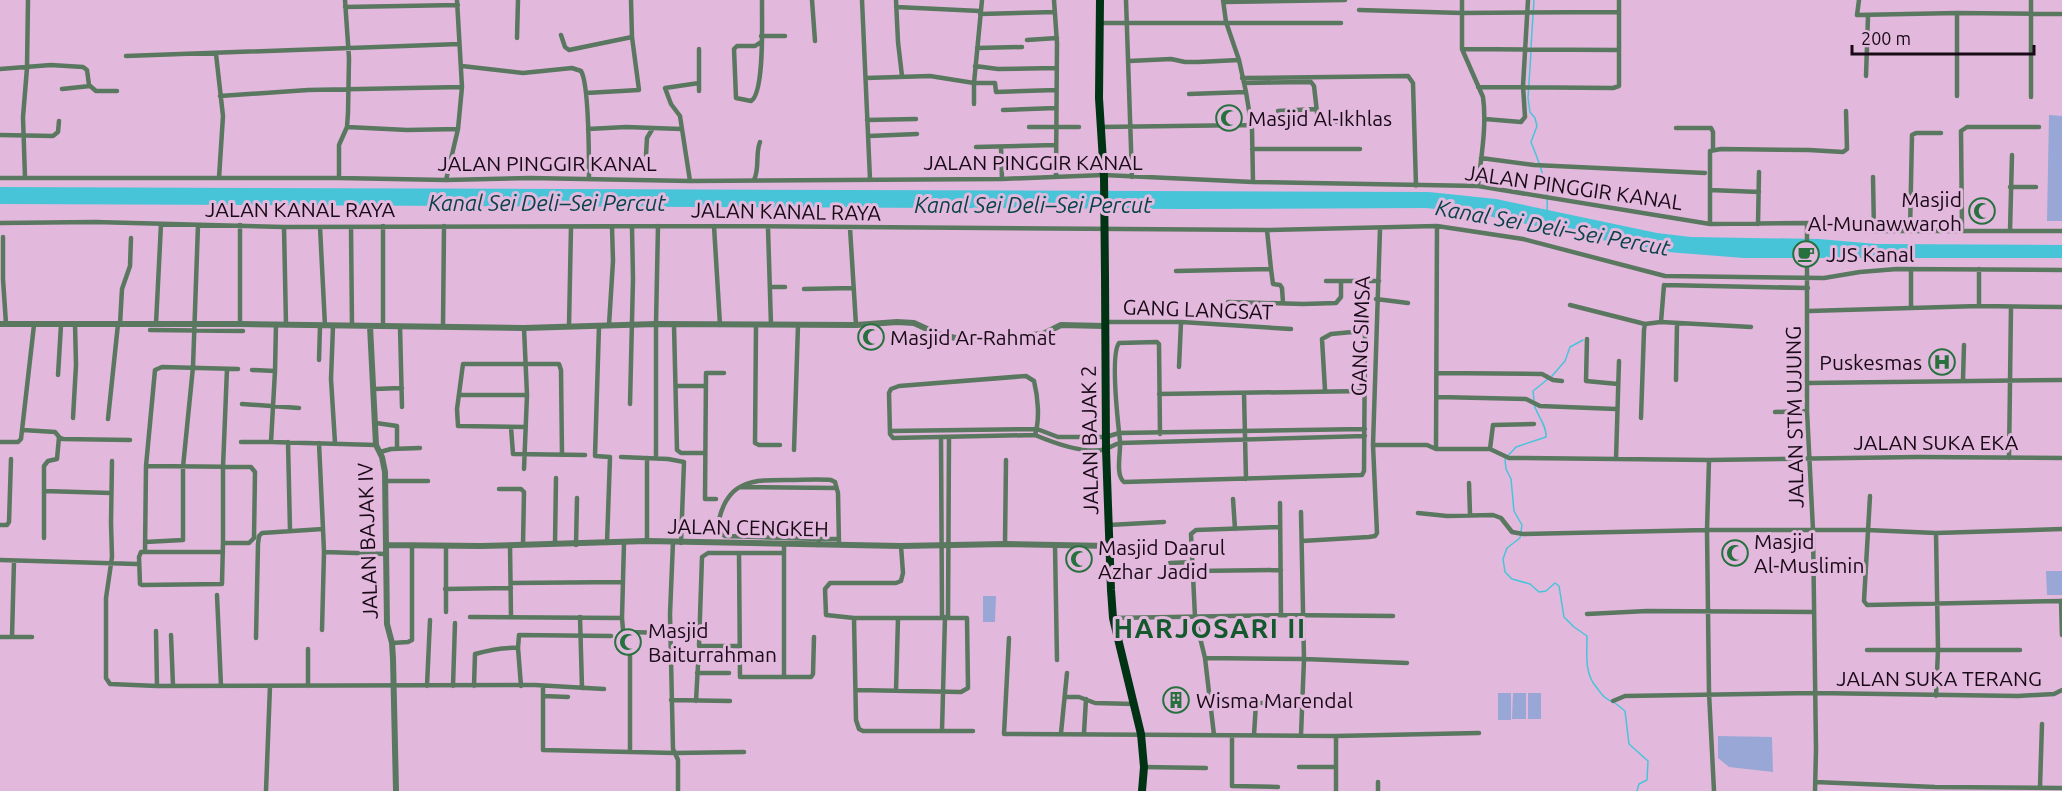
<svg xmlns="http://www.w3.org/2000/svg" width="2062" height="791" font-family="Ubuntu,sans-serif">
<rect width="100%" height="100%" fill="#e3b8dd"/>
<!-- green -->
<path fill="#98a7d5" d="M2049,115L2062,116V221H2047Z
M2046,571H2062V595H2047Z
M983,596H996L995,622H983Z
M1498,693H1511V720H1498Z
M1513,693H1526V719H1512Z
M1528,693H1541V719H1528Z
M1718,736L1772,737L1773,772L1729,767L1718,758Z"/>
<!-- water -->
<path fill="#48c4d9" d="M0,187L1429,192L1496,199L1657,233L1691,237L1819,239L1877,244L2062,245V258H1744L1654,251L1474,213L1426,208L1184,209L0,204Z"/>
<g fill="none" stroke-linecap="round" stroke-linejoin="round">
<!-- stream -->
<path stroke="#48c4d9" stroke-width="1.5" d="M1531,47L1534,0
M1531,52L1528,98L1530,112L1535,118L1537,126L1531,142C1540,164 1549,188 1547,211
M1552,376L1565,361L1570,347L1583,340
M1534,400L1533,391L1548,379
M1534,404C1537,416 1547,425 1546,437L1516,447L1505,459L1506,469L1511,479L1514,511L1522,525L1520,538L1507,548L1503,559L1505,572L1512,579L1530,584L1539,592L1546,591L1555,583L1559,586L1564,617L1574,627L1587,636C1587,654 1584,674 1597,688C1602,694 1603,698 1611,701
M1615,703L1625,711L1629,744L1648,761L1647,780L1639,784L1637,791"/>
<!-- minor -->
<path stroke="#5a7760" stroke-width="4.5" d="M812,0L815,41
M862,0L870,179
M896,0L898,42L902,76
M1054,0L1057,43L1056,177
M1126,0L1132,177
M1223,0L1226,22L1239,60L1246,92L1252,129L1253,182
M1462,0V49L1483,97C1487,126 1481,157 1478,186
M1859,0L1857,15L1957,13L2062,14
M1224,2L1345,0
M345,7L458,5
M896,7L980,11
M1359,10L1462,13L1619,12
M980,14L1055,12
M1099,23H1341
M561,35L565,47L569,50L632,37
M761,36H785
M517,38L518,0
M1027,40L1057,38
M761,42L755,46H737L734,49L736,98L751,101C764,93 762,27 762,10V0
M977,48L1022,47
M699,49V91
M1462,49L1619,50
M216,54L223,116L219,178
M126,56L459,44
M1129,61L1171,59L1185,62H1198L1239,60
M462,66L523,73L572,68L581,71C589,84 589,159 589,179
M975,66L998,69L1056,68
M0,69L51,65L83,67L87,70L89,85L96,91H117
M1866,76L1868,16
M866,78L930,76L974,83L982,0
M1242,78L1408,76L1413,83L1416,186
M1244,83L1311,82L1314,86L1318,121L1349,122
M1478,87L1613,88L1619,86V0
M62,89L90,86
M586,93L639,90L632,37L631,0
M1189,94L1246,92
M220,96L308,90L462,87
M1957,96V13
M2031,97V0
M974,104V83H995L996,92L1056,90
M1003,110L1056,108
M1278,111L1316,109
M1485,119L1521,122L1525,117L1523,86L1528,0
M867,120L916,119
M347,127L407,130L458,129
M1029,127H1079
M1100,127L1251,125
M1676,128H1711L1713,132V149
M588,129L626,127L681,129
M0,135L53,136L58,132L59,121
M869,136L917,134
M976,147L1056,145
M1001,147L1002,179
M1252,149H1360
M646,155L647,138L653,128
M1481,158L1534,165L1705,173
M1873,177L1874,231
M0,178H339L446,180L530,178L690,181L1002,179L1104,175L1253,182L1478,186L1710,224L1807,223L1874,231H2062
M25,178L23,117L27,68L28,0
M339,178V145L347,127L348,113L349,58L345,0
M446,180L458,129L462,87L457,0
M754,180C760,168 755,154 760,142
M690,181L680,116L671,104L665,88L699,83
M2010,187H2036
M1710,190L1759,192
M0,223L95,222L284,227L714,226L1267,230L1437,226L1523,239L1665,276L1824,278L1860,272L1897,269L2062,270
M1807,223V411L1813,530L1816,750L1815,791
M1710,224V151L1721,149L1809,150L1843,152L1847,149L1846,111
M1758,224L1759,172
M383,226V326
M714,226L720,325
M284,227L286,325
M320,227L325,326
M351,227L352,326
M768,228L771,325
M850,228L856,325
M1267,230L1271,269
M1962,230L1961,131L1967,127H2039
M1910,231L1912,135L1916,133H1941
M2010,231L2012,155
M3,237V279L6,324
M1979,269V306
M1911,270V308
M1176,271L1271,269L1273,284L1280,285L1282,288L1283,303
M1326,281H1379
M1664,285L1808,288
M1664,285L1661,322L1751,327
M771,287H785
M804,289L854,288
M1376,299L1408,303
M1228,302L1303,304L1336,303L1341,297V281
M1570,305L1645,324
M1809,311L1979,306L2062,307
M1104,322H1181L1291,329
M120,324L122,289L130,266L131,238
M156,324L161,224
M240,324V225
M609,325L613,261L612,227
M674,325L677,450L681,453H705
M756,325L755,443L759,445H780
M333,326L331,379L335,443
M400,326L402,407
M569,326L571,227
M599,326L595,456L610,457L607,543
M443,327L444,226
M524,328L527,395L524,469
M150,330L243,331
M1587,339L1586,381L1618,384
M319,360L320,326
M1179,367L1181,322
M252,370L275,371L271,442L376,445
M275,371L276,324
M1438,373L1542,374L1553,380L1562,381
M58,375L61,325
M1676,380L1677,324
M1963,380L1964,345
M1809,383L2062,380
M676,386H705
M374,389L402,388
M1244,393L1246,479
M1159,394L1366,391
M459,395H527
M1438,397L1526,399L1540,406L1616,409
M242,404L299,408
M630,404L633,279L632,227
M1775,412L1807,411
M73,418L76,365L75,324
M1641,418L1644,330L1645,324L1661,322
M108,419L118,324
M376,423L397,426V448
M511,427L513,454L585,455
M526,427L458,426L457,409L463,364H559L561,370L562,455
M23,430L55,432L60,438L63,439L130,440
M890,431L1037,429L1058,437H1106L1119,433L1365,429
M1160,434L1159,344L1157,342L1119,343C1110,355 1118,423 1120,441C1121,452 1115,475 1124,482L1362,475L1364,471L1365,334L1363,331L1331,334L1322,339L1325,390
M1035,435C1040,419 1038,397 1034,381L1026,376L899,386L891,389L889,393L890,434L893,438L1035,435C1054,443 1086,455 1106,449C1111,447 1115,444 1120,443L1365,436
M941,437L942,617
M0,442H18L21,439L34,325
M241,442H271
M288,442L290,530
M319,443L323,529
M1373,445H1427L1436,449H1490L1509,458H1519L1709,460L1918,457L2062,458
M1436,449L1437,226
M1490,449L1493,425L1534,424
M794,450L798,325
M380,452L391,449L420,448
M621,457L668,459L684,462L681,543
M647,458V541
M656,458V324L658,226
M2009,458L2011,307
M1616,459L1619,361
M1709,460L1707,530L1709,693L1714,791
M112,461L111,523L112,557L106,598V678L110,684L157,686L535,685L604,689
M146,466L155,370L162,367L238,369
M386,481H428
M1469,483L1470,514
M740,487L836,488
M499,489H521L524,492L523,545
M44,491L111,493
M1870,496L1864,601L1867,605L2062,601
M716,499H705L706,373H724
M1233,499L1235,529
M1280,503L1281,615
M1418,513L1447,516L1493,515L1501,518L1512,532L1523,534L1707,530H1867L1936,533L2062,529
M0,525H7L9,522L11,459
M1109,525L1164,522
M1936,533L1938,650L1936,696
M44,538V466L48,461L57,459L59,437
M819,539H839
M1302,541L1369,537L1375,536L1377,533L1373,445L1380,229
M145,542L183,540V467L193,367L198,225
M673,542L670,614L673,749L675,753L744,752
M223,543V467L227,369
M555,544L556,478
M1005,544L1006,460
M510,545L511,617
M576,545L577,498
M818,545L819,539L725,536C717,532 717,524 720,516C730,479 756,480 788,480C802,480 817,479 831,480L835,482L838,493L839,544
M1055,546L1057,660
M145,552L146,466L251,467L255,472L254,538L249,543H223L222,583V584L142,585L140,584L139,557L141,552H223
M739,553L740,677H811L813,674L814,637
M0,560L137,564
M1170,563L1193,562
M1194,571L1281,570
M511,583L623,582
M445,589L511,588
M217,595L221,686
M2061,601L2062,635
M446,612V546
M1587,614L1647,611L1813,612
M470,617L622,618L624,542
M580,617L582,688
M948,617L949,437
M622,618L623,630L625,632L671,633
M854,618L856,720L859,729L863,731H973
M1113,618L1281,615L1393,616
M322,630L324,552
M156,631L157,686
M171,635L173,686
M0,637H32
M12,637L14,561
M256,638L258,544L259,536L262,533L323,529L324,552L386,554
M1009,638L1004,734L1336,736L1479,733
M392,643L408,642L412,640V545
M740,646H699L702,557L708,553H784
M308,649V686
M1867,650H2020
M630,652V751
M1205,658L1304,659L1407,663
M697,673H729
M784,677V544
M427,686L430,620
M453,686L455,623
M474,686L475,654C489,650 502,647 518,648
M521,686L518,648L519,635L611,636
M543,686V750L675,753L678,760V791
M856,690L961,692L968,688L967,618H854L826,615L825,589L830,583H896L901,581L903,573L901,546
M896,691L898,618
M543,696L568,697
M1065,697H1079L1095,703L1134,704
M671,700L730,701
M696,701L698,665
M1613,701L1625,696L1815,693L2018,696L2054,694L2062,690
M1211,703H1301
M942,731L945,617
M1061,733L1067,673
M1084,733L1086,699
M1214,735L1205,658L1195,617L1191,534L1196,530L1280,527
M1254,735L1256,703
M1301,735L1304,659L1301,512
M1232,736V786L1278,787
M1336,736V791
M1144,767L1206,768
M1299,767H1336
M1378,782V791
M1815,782L1935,787L2062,788
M2040,787L2042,724
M266,791L270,686"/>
<!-- tertiary -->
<path stroke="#5a7760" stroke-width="6" d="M0,324H240L524,328L656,324L856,325L897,322L914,323L938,334L964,340L1043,334L1061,325L1104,326
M370,326L376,445L382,457L385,472L387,624L392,643L393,659L396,791
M386,545L481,546L647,541L901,546L1005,544L1110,546"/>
<!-- primary -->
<path stroke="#003314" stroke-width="8" d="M1100,0L1099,98L1104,177L1105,276L1106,449L1111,590L1113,618L1141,734L1144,767L1142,791"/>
</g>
<!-- icons -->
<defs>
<g id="mosque-ring" transform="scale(1.35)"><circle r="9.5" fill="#e3b8dd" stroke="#27713f" stroke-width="1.5"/><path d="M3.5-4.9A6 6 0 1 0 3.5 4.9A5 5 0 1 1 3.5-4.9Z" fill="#27713f"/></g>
<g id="cafe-ring" transform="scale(1.35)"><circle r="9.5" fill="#e3b8dd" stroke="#27713f" stroke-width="1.5"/><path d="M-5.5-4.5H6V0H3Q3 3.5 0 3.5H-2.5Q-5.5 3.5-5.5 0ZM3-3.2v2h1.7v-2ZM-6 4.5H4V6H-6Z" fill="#27713f"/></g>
<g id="hospital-ring" transform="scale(1.35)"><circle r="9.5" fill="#e3b8dd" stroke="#27713f" stroke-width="1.5"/><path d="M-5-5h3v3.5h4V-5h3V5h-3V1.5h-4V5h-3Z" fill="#27713f"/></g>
<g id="building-ring" transform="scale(1.35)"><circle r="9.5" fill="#e3b8dd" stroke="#27713f" stroke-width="1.5"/><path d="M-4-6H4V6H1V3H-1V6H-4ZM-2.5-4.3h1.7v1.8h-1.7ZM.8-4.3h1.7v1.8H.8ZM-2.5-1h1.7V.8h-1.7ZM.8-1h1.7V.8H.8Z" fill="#27713f"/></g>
</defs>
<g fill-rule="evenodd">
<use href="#mosque-ring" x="1229" y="118"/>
<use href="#mosque-ring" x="1982" y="211"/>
<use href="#cafe-ring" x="1806" y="254"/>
<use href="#mosque-ring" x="871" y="337"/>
<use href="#hospital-ring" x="1942" y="362"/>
<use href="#mosque-ring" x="1735" y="553"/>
<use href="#mosque-ring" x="1079" y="559"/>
<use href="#mosque-ring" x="628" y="642"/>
<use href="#building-ring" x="1176" y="700"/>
</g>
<g text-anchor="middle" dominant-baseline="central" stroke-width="6" stroke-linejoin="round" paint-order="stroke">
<!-- poi labels -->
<g font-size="21" fill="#190a17" stroke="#e3b8dd" text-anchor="start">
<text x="1248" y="118">Masjid Al-Ikhlas</text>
<text x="1962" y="199" text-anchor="end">Masjid<tspan x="1962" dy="24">Al-Munawwaroh</tspan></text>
<text x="1826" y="254">JJS Kanal</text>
<text x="890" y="337">Masjid Ar-Rahmat</text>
<text x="1922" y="362" text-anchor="end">Puskesmas</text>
<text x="1754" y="541">Masjid<tspan x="1754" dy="24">Al-Muslimin</tspan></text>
<text x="1098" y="547">Masjid Daarul<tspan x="1098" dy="24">Azhar Jadid</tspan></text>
<text x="648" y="630">Masjid<tspan x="648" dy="24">Baiturrahman</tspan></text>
<text x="1196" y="700">Wisma Marendal</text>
</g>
<!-- street labels -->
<g font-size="21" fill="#190a17" stroke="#e3b8dd">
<text x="1033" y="162">JALAN PINGGIR KANAL</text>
<text x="547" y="163">JALAN PINGGIR KANAL</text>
<text transform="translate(1574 187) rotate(8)">JALAN PINGGIR KANAL</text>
<text x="300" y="209">JALAN KANAL RAYA</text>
<text transform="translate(786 211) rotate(1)">JALAN KANAL RAYA</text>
<text transform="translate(1198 309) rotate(2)">GANG LANGSAT</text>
<text transform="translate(1360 336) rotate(-88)">GANG SIMSA</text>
<text transform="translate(1794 417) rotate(-91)">JALAN STM UJUNG</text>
<text transform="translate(1089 440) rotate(-91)">JALAN BAJAK 2</text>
<text x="1936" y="442">JALAN SUKA EKA</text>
<text transform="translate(748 527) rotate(1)">JALAN CENGKEH</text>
<text transform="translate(367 541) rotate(-92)">JALAN BAJAK IV</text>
<text x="1939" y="678">JALAN SUKA TERANG</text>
</g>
<!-- water labels -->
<g font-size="22" font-style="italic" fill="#08424a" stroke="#e3b8dd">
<text x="547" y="202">Kanal Sei Deli–Sei Percut</text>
<text x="1033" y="204">Kanal Sei Deli–Sei Percut</text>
<text transform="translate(1553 227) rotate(10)">Kanal Sei Deli–Sei Percut</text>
</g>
<!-- district labels -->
<g font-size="27" font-weight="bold" letter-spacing="1.5" fill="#13592d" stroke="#e3b8dd">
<text x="1210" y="628">HARJOSARI II</text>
</g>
</g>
<!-- scale -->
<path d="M1852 45v9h182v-9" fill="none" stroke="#190a17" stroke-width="3"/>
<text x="1861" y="45" font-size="18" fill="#190a17" stroke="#e3b8dd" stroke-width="4.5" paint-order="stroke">200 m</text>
</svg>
